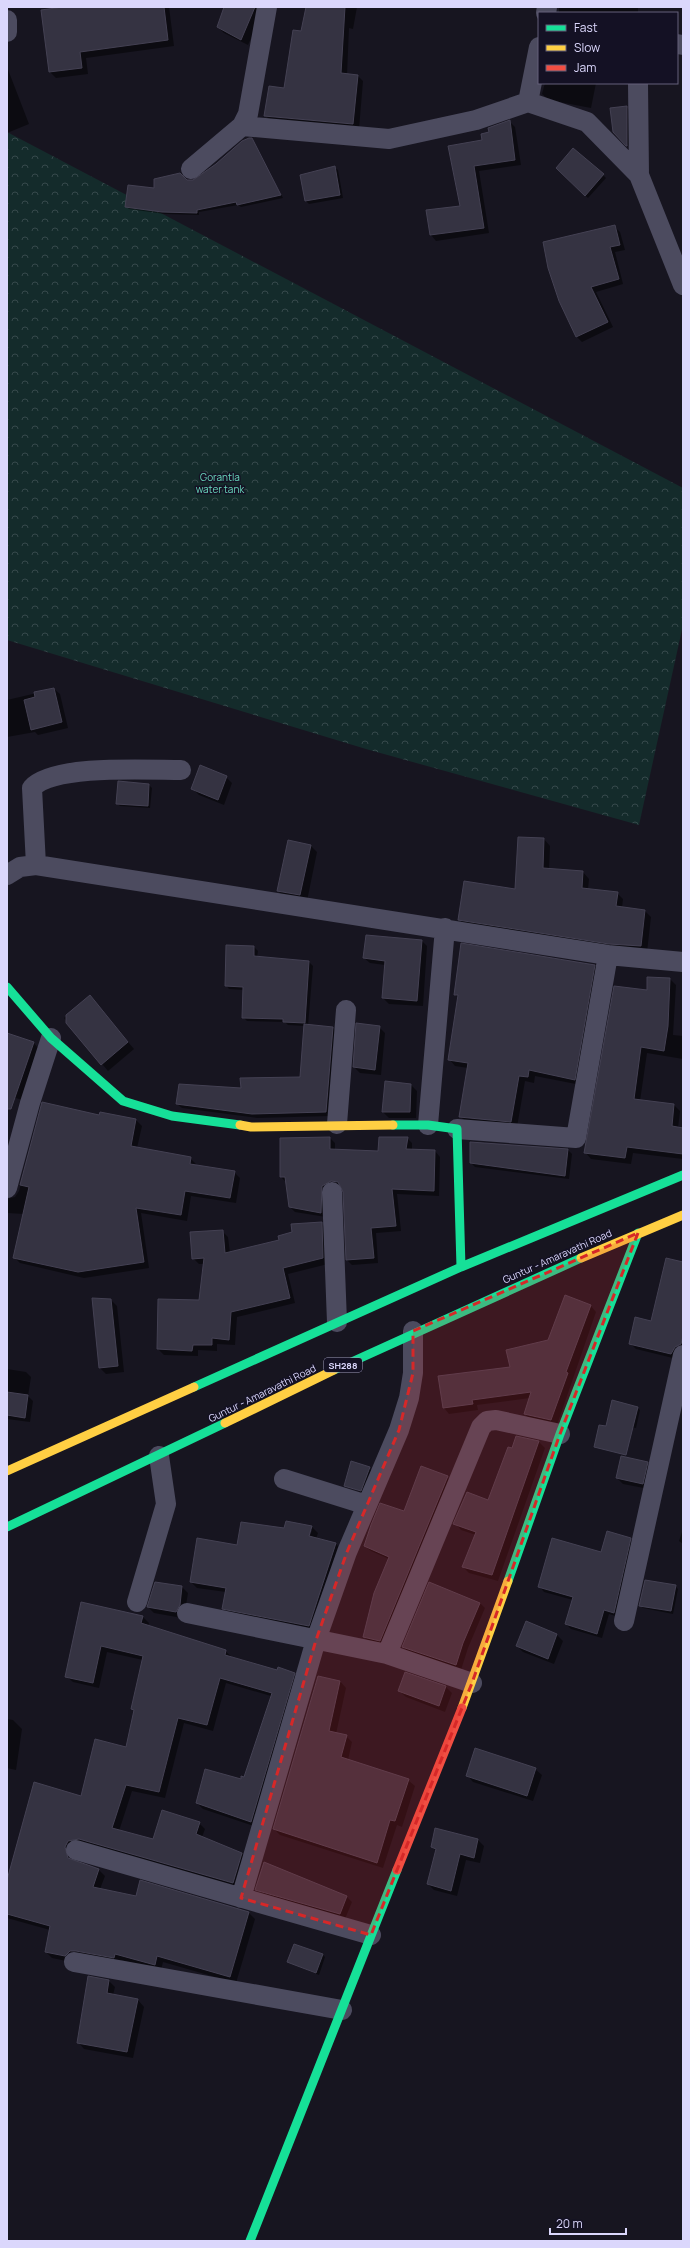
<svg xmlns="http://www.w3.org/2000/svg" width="690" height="2248" font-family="Manrope,sans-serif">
<defs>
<pattern id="forest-crowns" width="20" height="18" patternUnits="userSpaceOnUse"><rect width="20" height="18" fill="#142b2b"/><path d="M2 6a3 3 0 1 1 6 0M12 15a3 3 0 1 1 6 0" fill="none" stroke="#36494b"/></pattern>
</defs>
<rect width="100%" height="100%" fill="#171520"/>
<!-- forest -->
<path fill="url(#forest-crowns)" d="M7,132L683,488V625L639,825L366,749L7,640Z"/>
<!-- shadow -->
<path fill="#0007" fill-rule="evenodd" d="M71,7H169L174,46L86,58L88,74L56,78L50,72Z
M225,7H265L248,45L224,33L218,27Z
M307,7H357L353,29L349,28L347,75L358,76L363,81L359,129L271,121L266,116L285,90L302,33Z
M559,7H638V13H559Z
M7,67L29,124L7,133Z
M545,83H596L591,108L549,100L542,94Z
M626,107L629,109L630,147L614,132Z
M510,122L515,127L521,165L479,171L489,233L436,241L431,235L427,211L461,206L449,147L483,141Z
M251,140L283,198L241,207L238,205L199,212V215L165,214L129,209L126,206L154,190L187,181H194Z
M335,168L338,170L343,198L309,204L306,201L301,175Z
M603,175L606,178L588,198L570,182Z
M615,227L620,232L625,250L615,252L623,284L596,292L613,327L582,342L577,337L559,300Z
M54,689L60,694L68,728L38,735L35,732L7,737V700Z
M226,777L232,783L224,805L199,795L193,789Z
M119,782L149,785L152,788L150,808L120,806L117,803Z
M544,839L550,846L549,870L583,872L589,879L588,889L617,893L623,899L622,908L645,911L651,917L647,952L465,926L459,919L516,890Z
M311,846L317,852L307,901L284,897L278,891Z
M421,940L427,946L423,1006L389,1004L383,998L385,965L370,963L364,958Z
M254,947L258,951L257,957L309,962L313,966L308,1026L333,1028L337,1032L330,1116L257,1118L182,1108L177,1104L301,1078L305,1026L288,1025L285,1022L247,1021L243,1017L244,990L229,989L226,985Z
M594,965L600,972L581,1085L535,1076L534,1083L525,1081L517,1127L467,1123L460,1116L468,1068L455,1066L449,1059L458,998L455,994Z
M670,979L676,985L673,1035L683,1036V1059L647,1053L640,1101L674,1105L680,1111L678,1128L683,1129V1159L633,1153L631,1164L591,1159L585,1152L648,992Z
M90,997L134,1049L108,1071L64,1018Z
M379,1027L385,1033L381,1075L360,1073L354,1067Z
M7,1034L33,1042L39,1049L22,1100L7,1095Z
M411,1085L417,1091L416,1118H389L383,1112Z
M43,1103L100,1116L136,1120L142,1126L137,1148L190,1158L196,1164V1166L234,1172L240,1178L236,1203L191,1196L187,1221L141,1213L149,1268L84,1278L20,1263L14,1257L24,1214L7,1213V1199L15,1197L19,1191Z
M330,1138L335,1143V1150L379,1152L407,1138L412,1143V1150L435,1151L440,1157L439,1196L397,1194L401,1231L376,1233L378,1263L352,1265L347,1260L344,1191L341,1186L337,1185L326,1217L295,1212L290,1207L286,1182L281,1177Z
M568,1150L572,1154L569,1179L475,1167L471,1163Z
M321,1223L327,1229L328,1264L288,1274L295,1303L237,1317L235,1345L217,1344V1351L198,1350V1356L164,1355L158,1349L200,1301L204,1264H199L193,1258L222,1231L228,1237L230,1253L280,1241Z
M683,1263V1351L677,1359L636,1349L630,1343L652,1322Z
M111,1300L117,1306L124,1372L106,1374L100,1368Z
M591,1306L596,1312L557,1425L530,1420L525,1414L530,1398L477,1405L478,1410L449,1414L444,1408L512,1368Z
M7,1369L26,1372L31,1377L28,1396L33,1401L30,1422L7,1419Z
M637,1408L640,1410L636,1428L611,1424Z
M539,1442L545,1448L498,1581L469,1573L463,1567L476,1535L461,1530L455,1523L488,1501L513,1450Z
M647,1463L653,1469L649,1489L623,1484L617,1478Z
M369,1468L372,1471L363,1493L345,1485Z
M447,1477L453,1483L385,1646L369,1642L364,1637L389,1559L371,1551L365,1546Z
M286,1522L312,1527L318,1533L316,1539L336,1544L342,1550L314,1632L229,1614L224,1608L226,1592L197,1588L191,1582L238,1546L285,1529ZM310,1530H312L308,1542L307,1541Z
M683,1529V1544L679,1541Z
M630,1539L635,1544L619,1617L609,1614L602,1638L571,1629L566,1624L573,1600L544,1592L540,1587Z
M675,1586L678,1589L673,1614L643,1608L640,1605Z
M182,1587L188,1593L185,1611L182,1618L154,1613L148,1607Z
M82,1603L143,1617L149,1623L148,1626L225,1651L232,1657L278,1671L294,1673L300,1680L257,1827L203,1809L197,1803L245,1778L271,1696L226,1683L213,1731L184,1723L165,1798L132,1791L119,1831L154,1840L199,1823L205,1829L202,1837L242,1854L248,1860L239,1889L70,1854L72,1861L99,1870L105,1876L100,1889L137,1897L249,1913L255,1919L236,1983L163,1962L161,1970L121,1960L120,1963L71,1962L52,1958L46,1952L50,1930L7,1918V1884L81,1797L126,1748L135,1712L132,1708L143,1660L107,1652L99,1688L73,1682L66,1676Z
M480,1603L485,1608L468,1648L461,1670L408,1652L403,1647Z
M526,1622L557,1635L563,1641L554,1664L523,1652L517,1646Z
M340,1681L346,1688L336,1734L346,1736L352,1742L348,1760L408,1780L415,1786L402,1827L397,1825L383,1868L280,1835L274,1829Z
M446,1687L452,1693L445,1712L406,1697L399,1691Z
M7,1719L13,1720L22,1729L16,1770L7,1768Z
M535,1769L542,1775L533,1801L473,1782L467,1775Z
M436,1829L478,1840L484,1846L480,1863L466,1860L457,1896L434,1890L428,1884L436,1851L432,1847Z
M264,1863L347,1897L352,1902L345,1919L262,1893L257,1888Z
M322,1954L325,1957L319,1975L289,1962Z
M89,1977L109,1981L115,1987L113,1995L138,2000L144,2007L133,2058L84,2049L78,2042Z"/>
<!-- building -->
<path fill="#353342" stroke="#444153" d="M63,7H164L168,40L80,52L82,68L49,72L41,10Z
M224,7H255L241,40L217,27Z
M306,7H345L341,73L358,75L353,124L264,116L269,86L284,88L293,30L301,31Z
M627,106V146H626L613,132L610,108Z
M510,120L515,160L474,166L484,228L430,235L426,210L460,206L448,146L482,140L481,134L489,132L488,128Z
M249,138H252L281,195L237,205L236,202L197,210V213L162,212L125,207L128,185L154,188V179L180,173L187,180H193L216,164L242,141Z
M573,148L604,174L585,196L556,168Z
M335,166L340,195L305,201L300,175Z
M615,225L620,245L610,247L619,279L591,287L608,322L576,337L559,301L548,268L543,242Z
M54,688L62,722L31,730L24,700L35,697L34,692Z
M200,765L227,776L218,800L191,789Z
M118,781L149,784L148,806L116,804Z
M518,837L544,838L543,868L583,871L582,888L618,892L616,906L645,910L641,946L609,944L458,920L464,881L515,889Z
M288,840L311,845L300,895L277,891Z
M366,935L422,940L417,1001L382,998L385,961L363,958Z
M461,943L595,965L575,1080L529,1070L528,1077L519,1076L511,1122L459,1117L468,1063L448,1060L458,995H454Z
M226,945L254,946V956L309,961L305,1023L283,1022V1019L242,1018L243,987L225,986Z
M647,977L670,978L668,1026L664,1051L641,1047L634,1099L674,1104L672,1126L683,1128V1154L627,1147L625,1158L584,1153L614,986L647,990Z
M90,995L128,1042L101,1065L66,1023V1015Z
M356,1023L380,1026L375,1070L353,1067Z
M304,1024L333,1027L326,1112L252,1114L176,1104L179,1084L241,1088L240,1078L300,1077Z
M7,1033L34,1042L11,1109H7Z
M385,1081L411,1084L410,1112H382Z
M42,1102L99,1115L100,1112L136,1119L131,1146L191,1157L190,1164L235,1171L230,1198L185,1191L181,1215L136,1208L144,1262L78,1272L13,1258L29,1187L20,1185Z
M330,1137V1149L378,1151L379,1137H408L406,1149L435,1150L434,1191L392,1189L396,1226L371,1228L374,1258L346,1260L343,1192L338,1182L331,1181L322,1186L321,1213L289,1207L285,1177H280V1138Z
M470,1142L568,1149L565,1176L470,1163Z
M322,1222L323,1258L283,1268L290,1298L231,1312L229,1340L212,1338V1345H193L192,1351L157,1349L158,1299L199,1300L204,1258L192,1259L190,1232L223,1230L225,1253L279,1240L278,1236L292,1232L291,1224Z
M666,1258L683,1262V1336L681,1344L675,1347L671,1354L629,1344L635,1317L651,1321Z
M565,1295L591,1305L566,1372L568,1373L551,1420L524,1414L531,1392L472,1400L473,1404L443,1408L438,1376L510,1367L506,1350L548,1340Z
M92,1298L111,1299L118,1366L99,1368Z
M7,1392L28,1395L25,1418L7,1415Z
M612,1400L638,1407L626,1455L594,1447L599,1425L606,1426Z
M516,1436L539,1441L492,1575L462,1567L476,1532L453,1524L467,1492L488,1500L508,1447L512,1448Z
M621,1456L648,1462L643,1484L616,1478Z
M351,1461L370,1467L361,1491L344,1486Z
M421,1466L448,1476L380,1641L363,1637L374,1593L389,1557L364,1546L371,1525L380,1503L404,1511Z
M286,1521L312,1526L309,1536L336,1543L309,1626L222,1609L226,1588L190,1582L197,1538L237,1545L241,1522L284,1528Z
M607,1531L631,1538L614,1613L604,1610L597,1634L565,1624L573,1597L538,1587L552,1538L601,1552Z
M645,1580L676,1585L671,1611L639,1606Z
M155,1582L182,1586L180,1605L176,1612L147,1607Z
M429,1582L480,1603L463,1643L456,1665L402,1647Z
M81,1602L143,1616L141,1623L226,1650L225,1655L277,1670L278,1667L295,1673L251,1822L196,1803L205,1769L241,1779V1776L244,1777L272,1693L220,1678L207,1725L178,1718L159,1792L126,1785L112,1828L153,1839L162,1810L200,1822L196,1834L242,1853L233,1883L79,1839L68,1841L65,1847L68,1858L99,1869L93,1887L136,1896L140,1880L249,1912L230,1977L157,1956L155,1965L115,1954L114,1958L76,1951H70L65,1956L45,1952L50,1926L7,1914V1880L34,1782L81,1796L95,1739L126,1747L134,1710L131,1709L143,1656L101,1646L93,1683L65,1677Z
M526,1621L557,1634L548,1659L516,1646Z
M405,1672L446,1686L439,1706L398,1691Z
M318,1676L340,1681L329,1731L347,1735L341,1757L409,1779L395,1821L390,1820L377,1863L273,1829Z
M475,1748L536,1768L527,1796L466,1776Z
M435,1828L478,1839L474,1858L460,1854L451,1891L427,1884L436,1849L431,1847Z
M264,1862L347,1896L340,1914L255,1890Z
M294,1944L323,1954L316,1973L287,1962Z
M88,1976L109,1980L107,1993L138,1999L127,2052L77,2043Z"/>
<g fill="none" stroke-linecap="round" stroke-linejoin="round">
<!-- street -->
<path stroke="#4c4b5f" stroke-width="20" d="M546,13L547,7
M7,20V32
M677,44L683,45
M539,47L528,102L587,122L639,175L683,285
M638,83L639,175
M242,126L389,139L476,120L528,102
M191,169L242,126L248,114L267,7
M36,865L32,788C53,764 149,770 181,770
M7,875L20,867L36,865L608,955L683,962
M337,1124L346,1010
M428,1125L445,928
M457,1129L576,1138L608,955
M7,1188L30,1103L51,1038
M332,1192L337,1322
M284,1479L367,1505
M137,1602L166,1504L159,1456
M187,1613L387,1654L472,1683
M624,1621L683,1355
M387,1654L481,1427L487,1421L496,1420L560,1434
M76,1850L371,1935
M241,1898L316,1640L347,1552L399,1430L409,1398L413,1373V1331
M74,1962L342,2010"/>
<!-- fast -->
<path stroke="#16e098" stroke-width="9" d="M7,987L51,1038L123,1101L172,1116L240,1125
M393,1125H428L457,1129L461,1267
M334,1370L581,1258
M194,1387L461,1267L683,1175
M7,1527L225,1423
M508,1581L560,1434L638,1233
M250,2241L397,1870"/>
<!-- slow -->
<path stroke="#ffcf43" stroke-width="9" d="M240,1125L251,1127L393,1125
M581,1258L683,1215
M225,1423L334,1370
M7,1471L194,1387
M462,1708L508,1581"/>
<!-- jam -->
<path stroke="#f24e42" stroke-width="9" d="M397,1870L462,1708"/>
</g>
<!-- marked area -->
<path fill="#d62828" fill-opacity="0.2" stroke="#d62828" stroke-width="3" stroke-dasharray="8 5" stroke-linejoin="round" d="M638,1233L560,1434L472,1683L371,1935L241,1898L316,1640L347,1552L399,1430L413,1373V1331Z"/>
<g text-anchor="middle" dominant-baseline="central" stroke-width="3" stroke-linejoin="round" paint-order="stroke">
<!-- shield labels -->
<rect fill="#141124" stroke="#9f9cbb" stroke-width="1" x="324" y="1358" width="38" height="14" rx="3"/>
<g font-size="9" font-weight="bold" fill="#dbd7fc">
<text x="343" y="1365">SH288</text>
</g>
<!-- park labels -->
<g font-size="10" fill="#68d7bc" stroke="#141124">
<text x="220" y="477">Gorantla<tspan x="220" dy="12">water tank</tspan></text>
</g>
<!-- street labels -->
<g font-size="10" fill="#dbd7fc" stroke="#141124">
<text transform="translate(557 1256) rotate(-24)">Guntur - Amaravathi Road</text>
<text transform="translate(262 1393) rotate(-26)">Guntur - Amaravathi Road</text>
</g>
</g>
<!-- border -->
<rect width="690" height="2248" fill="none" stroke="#dbd7fc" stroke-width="16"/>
<!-- legend -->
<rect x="538" y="12" width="140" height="72" fill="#141124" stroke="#64607a"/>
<rect x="546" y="25" width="20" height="6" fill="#16e098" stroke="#64607a"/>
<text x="574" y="32" font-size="12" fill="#dbd7fc">Fast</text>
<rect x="546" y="45" width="20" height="6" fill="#ffcf43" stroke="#64607a"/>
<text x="574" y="52" font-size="12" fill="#dbd7fc">Slow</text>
<rect x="546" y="65" width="20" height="6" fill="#f24e42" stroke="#64607a"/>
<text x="574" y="72" font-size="12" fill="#dbd7fc">Jam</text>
<!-- scale -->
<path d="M550 2228v6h76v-6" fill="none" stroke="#dbd7fc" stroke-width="2"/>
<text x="556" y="2228" font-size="12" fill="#dbd7fc" stroke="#141124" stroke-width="3" paint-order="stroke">20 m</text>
</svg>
